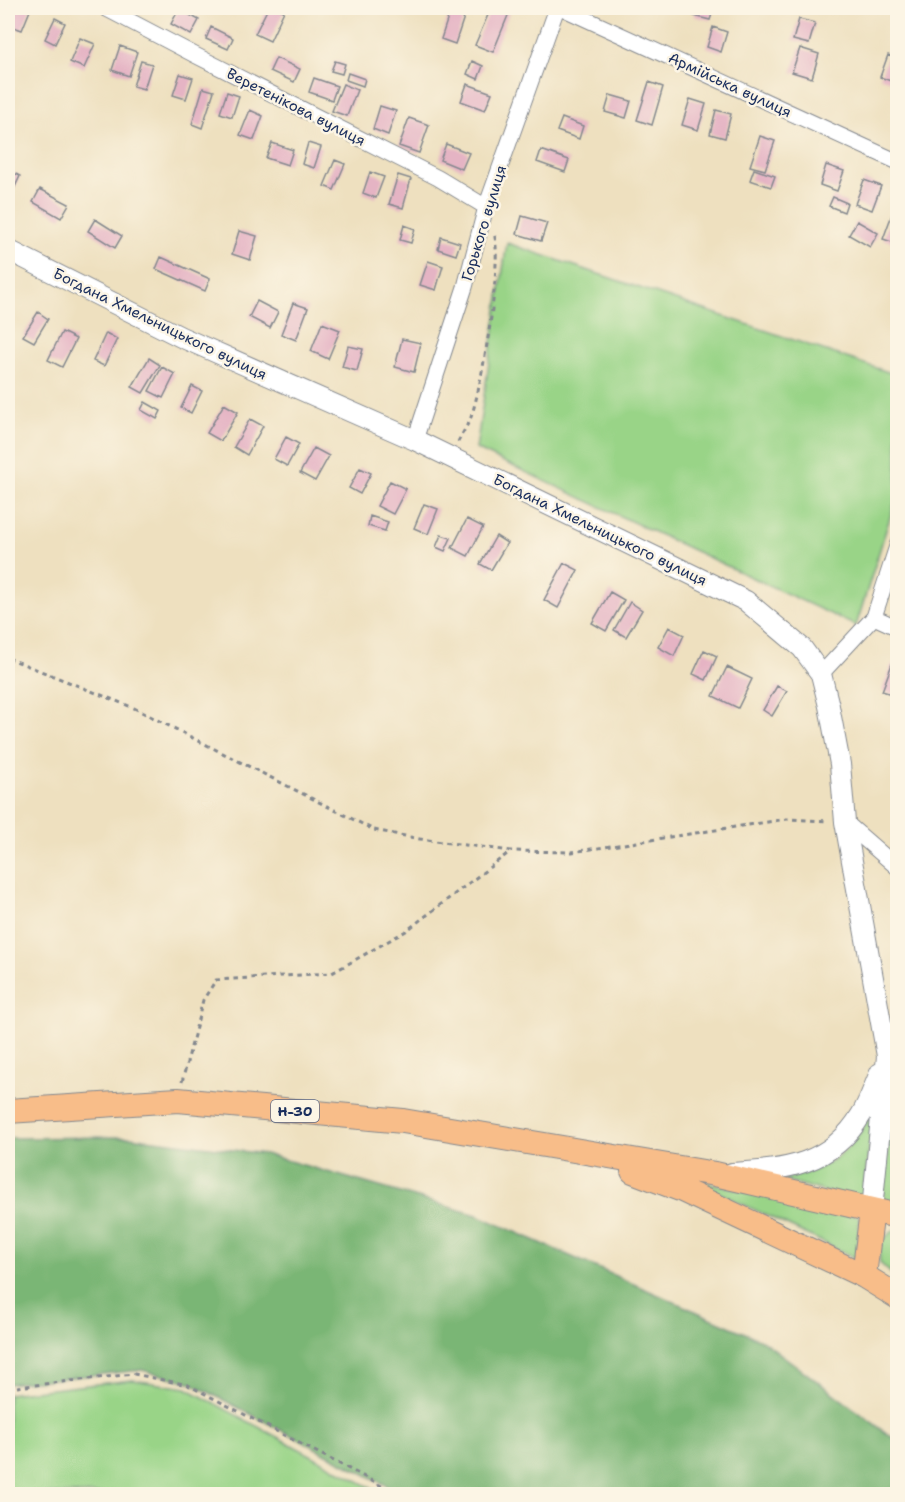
<svg xmlns="http://www.w3.org/2000/svg" width="905" height="1502" font-family="'Shantell Sans',sans-serif">
<rect width="100%" height="100%" fill="#fcf5e5"/>
<filter id="ink" filterUnits="userSpaceOnUse"><feTurbulence type="fractalNoise" baseFrequency=".0167" numOctaves="2"/><feDisplacementMap in="SourceGraphic" scale="12" xChannelSelector="R" yChannelSelector="G"/><feConvolveMatrix kernelMatrix="1 2 1 2 8 2 1 2 1" color-interpolation-filters="sRGB"/></filter>
<filter id="wash" filterUnits="userSpaceOnUse"><feTurbulence type="fractalNoise" baseFrequency=".008" numOctaves="4" result="noise"/><feDisplacementMap in="SourceGraphic" scale="24" xChannelSelector="R" yChannelSelector="G"/><feGaussianBlur stdDeviation="1.35" result="paint"/><feColorMatrix in="noise" values="0 0 0 0 0 0 0 0 0 0 0 0 0 0 0 0 0 1.4 0 .05"/><feComposite in="paint" operator="in"/></filter>
<g filter="url(#wash)">
<rect width="100%" height="100%" fill="#eee0bf"/>
<!-- green -->
<path fill="#99d487" stroke="#5a8272" stroke-width="1.5" d="M507,243L897,375V495L856,626L476,449Z
M895,1087L898,1091L897,1210L882,1206Z
M875,1104L862,1202L781,1179C830,1171 856,1149 875,1104Z
M688,1178L860,1217L856,1258Z
M896,1229H897V1279L880,1263C878,1243 880,1240 896,1229Z
M133,1380L186,1388L383,1494H8V1394Z"/>
<!-- forest -->
<path fill="#7ab674" stroke="#4a7269" stroke-width="1.5" d="M130,1137L265,1154L477,1215L763,1341L897,1441V1494H403L189,1382L142,1370L8,1384V1138Z"/>
<g id="blocks">
<!-- building -->
<path fill="#e5b4c4" d="M14,8H31L22,30L8,25Z
M268,8H277L284,11L270,41L255,34Z
M451,8H467L455,44L441,39Z
M491,8H496L509,13L493,52L475,45Z
M696,8H714L710,20L694,16Z
M179,9L199,20L191,35L171,24Z
M55,18L65,23L55,44L45,39Z
M799,19L815,23L809,44L793,40Z
M211,27L233,38L228,49L206,39Z
M713,27L727,32L721,52L707,47Z
M80,38L95,44L84,68L70,62Z
M120,46L137,52L129,76L112,70Z
M800,48L819,54L812,78L792,72Z
M888,55L898,59L896,83L880,77Z
M276,58L300,69L294,82L270,71Z
M141,61L152,64L144,89L133,86Z
M335,61L345,64L342,74L331,71Z
M472,61L483,66L478,79L467,74Z
M348,73L365,79L363,86L346,80Z
M180,74L193,78L186,99L173,95Z
M314,78L337,86L332,100L309,92Z
M649,82L663,87L652,125L637,120Z
M343,84L357,90L347,116L332,111Z
M467,84L492,93L485,110L461,101Z
M203,88L214,91L202,128L192,124Z
M227,92L239,96L232,117L220,113Z
M610,95L631,101L626,118L605,112Z
M690,99L706,104L698,130L682,125Z
M380,106L396,111L388,135L373,129Z
M250,110L263,116L254,140L240,135Z
M716,110L731,114L725,138L710,134Z
M409,118L429,125L419,153L399,146Z
M562,118L583,126L579,139L557,131Z
M760,136L775,141L765,170L750,166Z
M272,143L293,150L288,165L266,158Z
M308,143L321,147L314,168L302,164Z
M446,144L469,153L462,169L440,160Z
M541,150L569,160L565,172L537,162Z
M335,160L345,164L334,190L324,186Z
M826,165L844,171L837,191L820,185Z
M754,169L775,176L771,187L750,180Z
M8,170L20,176L14,189L8,186Z
M370,172L384,177L376,198L363,193Z
M398,175L411,179L403,208L389,204Z
M864,180L881,186L872,210L855,204Z
M40,189L69,204L61,218L33,202Z
M833,197L847,203L844,212L829,206Z
M898,198V244L883,239Z
M522,216L547,223L541,241L517,234Z
M95,219L122,236L115,248L88,231Z
M857,221L878,233L870,247L849,235Z
M404,225L415,229L411,243L400,240Z
M239,231L257,236L250,260L232,254Z
M441,237L460,243L456,255L438,249Z
M161,257L210,279L205,291L156,269Z
M428,261L443,266L436,290L420,285Z
M257,301L278,312L270,328L249,317Z
M293,303L308,308L296,340L281,334Z
M38,312L48,319L34,342L23,336Z
M322,323L340,330L328,359L311,351Z
M62,332L76,339L62,367L48,360Z
M106,333L117,339L104,366L93,361Z
M402,339L421,343L414,372L395,367Z
M348,346L363,349L357,371L342,367Z
M149,358L160,365L143,393L132,387Z
M162,367L175,374L163,398L149,391Z
M192,386L202,391L191,413L181,408Z
M145,402L161,411L157,419L141,410Z
M224,404L238,412L221,441L207,433Z
M250,419L263,426L247,455L234,447Z
M286,437L299,444L287,466L274,459Z
M314,448L329,456L315,481L300,473Z
M360,468L371,473L360,494L349,488Z
M390,481L406,489L393,514L377,506Z
M424,504L438,509L428,534L414,528Z
M370,516L388,522L385,531L368,526Z
M467,519L483,527L468,556L452,548Z
M441,535L451,538L445,551L436,547Z
M496,536L507,543L491,570L480,564Z
M564,563L578,570L558,608L544,600Z
M610,592L624,600L606,631L592,623Z
M630,602L642,610L626,637L614,630Z
M669,627L684,635L674,656L658,647Z
M704,650L717,656L706,680L693,674Z
M892,664L898,666V696L882,691Z
M727,667L752,679L738,708L713,696Z
M777,686L787,691L772,716L763,710Z"/>
</g>
</g>
<g filter="url(#ink)">
<use href="#blocks" fill-opacity="0" stroke="#84888e" stroke-width="1.5"/>
<g fill="none" stroke-linecap="round" stroke-linejoin="round">
<!-- minor casing -->
<g stroke="#84888e" stroke-width="17">
<path id="minor" d="M105,8L193,54L438,178L486,207
M562,8L898,162
M415,440L465,287L486,207L557,8
M874,617L898,628
M821,674L874,617L898,543
M845,822L898,868"/>
</g>
<!-- tertiary casing -->
<g stroke="#84888e" stroke-width="22">
<path id="tertiary" d="M8,250L181,337L415,440L746,601L802,648L821,674L829,706L840,764L845,822L887,1056L872,1210
M732,1173C785,1170 831,1165 861,1115C869,1102 874,1086 880,1073"/>
</g>
<!-- primary casing -->
<g stroke="#84888e" stroke-width="26">
<path id="primary" d="M8,1111L178,1100L403,1121L715,1174L898,1216
M633,1171L680,1189L864,1276L898,1297
M864,1276L872,1210"/>
</g>
<!-- path -->
<path stroke="#84888e" stroke-width="3" stroke-dasharray="4.5 4.5" stroke-linecap="butt" d="M458,442C462,434 467,426 471,417C482,387 503,261 494,233
M8,658L134,708L374,830L420,839L511,851L572,852L787,819L828,821
M182,1082L203,1000L216,980L332,973L406,931L511,851
M8,1388L134,1374L188,1385L397,1494"/>
<!-- minor -->
<use href="#minor" stroke="#fff" stroke-width="15"/>
<!-- tertiary -->
<use href="#tertiary" stroke="#fff" stroke-width="20"/>
<!-- primary -->
<use href="#primary" stroke="#f8bd89" stroke-width="24"/>
</g>
</g>
<g text-anchor="middle" dominant-baseline="central" stroke-width="5" stroke-linejoin="round" paint-order="stroke">
<!-- shield labels -->
<rect fill="#fcf5e5" stroke="#5e6a86" stroke-width="1.5" x="271" y="1100" width="48" height="22" rx="4.5"/>
<g font-size="14" font-weight="bold" fill="#1b2f5e">
<text x="295" y="1111">Н-30</text>
</g>
<!-- street labels -->
<g font-size="15" fill="#1b2f5e" stroke="#fcf5e5">
<text transform="translate(730 85) rotate(25)">Армійська вулиця</text>
<text transform="translate(296 107) rotate(27)">Веретенікова вулиця</text>
<text transform="translate(484 223) rotate(-73)">Горького вулиця</text>
<text transform="translate(160 324) rotate(26)">Богдана Хмельницького вулиця</text>
<text transform="translate(600 530) rotate(26)">Богдана Хмельницького вулиця</text>
</g>
</g>
<!-- margin -->
<rect width="905" height="1502" fill="none" stroke="#fcf5e5" stroke-width="30"/>
</svg>
